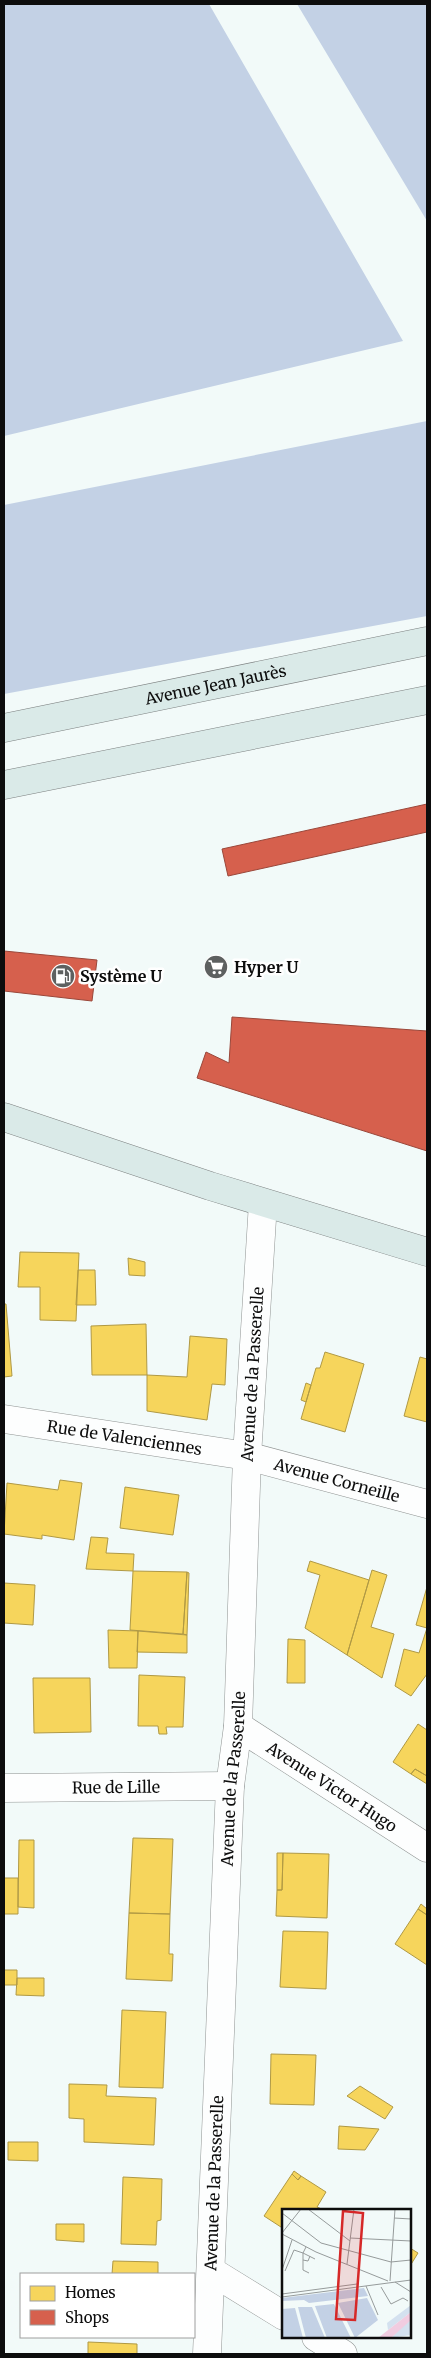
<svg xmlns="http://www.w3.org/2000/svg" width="431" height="2358" font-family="Merriweather,serif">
<rect width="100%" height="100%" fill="#f2faf9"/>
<!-- forest -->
<path fill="#c3d1e5" d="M4,4H209L403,341L4,436Z
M297,4H427V221Z
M427,421V616L4,694V505Z"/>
<!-- homes -->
<path fill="#f6d55c" stroke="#b09944" d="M20,1252L79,1253L76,1321L40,1320V1287H18Z
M128,1258L145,1262V1276L129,1275Z
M78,1270H95L96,1305H76Z
M4,1304H6L12,1376L4,1377Z
M146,1324L147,1375H92L91,1326Z
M190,1336L227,1339L225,1385L212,1384L207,1420L147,1411V1375L187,1377Z
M325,1352L364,1364L345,1432L301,1419L316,1368H320Z
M420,1357L427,1359V1422L404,1416Z
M306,1383L311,1385L306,1402L301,1400Z
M60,1480L82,1483L74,1540L42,1535V1539L4,1534L7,1483L58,1490Z
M125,1487L179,1495L173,1535L120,1528Z
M91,1537L108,1538L106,1553L134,1554L133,1571L86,1569Z
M310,1561L369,1580L347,1655L305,1628L320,1575L307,1571Z
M372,1570L387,1575L371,1627L394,1634L382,1678L347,1655Z
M133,1571L187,1572L183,1634L130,1630Z
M187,1572L189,1573L187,1635L183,1634Z
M4,1583L35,1585L33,1625L4,1623Z
M427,1587V1674L411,1696L395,1686L404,1649L419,1653L427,1628L416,1625Z
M108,1630L138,1631L137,1668H109Z
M138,1631L187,1635V1653L137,1652Z
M288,1639L305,1640V1683H287Z
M139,1675L185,1677L183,1727H166L167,1734H159L158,1726H138Z
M33,1678H90L91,1732L34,1733Z
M418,1724L427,1730V1776L415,1769L411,1774L393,1762Z
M415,1769L427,1776V1784L411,1774Z
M133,1838L173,1839L170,1914L129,1913Z
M19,1840H34V1908L18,1907Z
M277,1853H283L282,1890H277Z
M283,1853L329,1854L327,1918L276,1916L277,1890H282Z
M4,1878H18V1914H4Z
M421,1904L427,1909V1915L418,1909Z
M418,1909L427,1915V1965L395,1944Z
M129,1913L170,1914L169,1954H173L172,1981L126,1979Z
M283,1931L328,1932L326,1989L280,1987Z
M4,1970H17V1985H4Z
M17,1978H44V1996L16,1995Z
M122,2010L166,2012L163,2088L119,2087Z
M271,2054L316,2055L314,2105L270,2104Z
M69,2084L107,2085L106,2096L156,2098L154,2145L84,2142V2119L69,2118Z
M360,2086L393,2107L385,2119L347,2096Z
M339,2126L379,2129L365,2150L338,2149Z
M8,2142H38V2161L8,2160Z
M294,2171L301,2176L298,2180L292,2174Z
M292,2174L298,2180L301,2176L326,2192L317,2207L324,2210H284V2229L264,2216Z
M123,2177L162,2179L161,2220L157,2221L156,2245L121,2244Z
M56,2224H84V2242L56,2240Z
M410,2248L418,2253L410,2266Z
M113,2261L158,2262V2274H112Z
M88,2342L137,2344V2354H88Z"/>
<!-- shops -->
<path fill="#d6604d" stroke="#9a473a" d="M427,804V832L228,876L222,849Z
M4,951L97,960L92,1001L4,991Z
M232,1017L427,1031V1151L197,1078L206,1052L229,1063Z"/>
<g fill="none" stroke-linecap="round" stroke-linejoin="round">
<!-- street casing -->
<g stroke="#909493" stroke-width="29">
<g id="street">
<path id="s1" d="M4,1419L247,1456L427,1504"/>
<path id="s2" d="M238,1726L427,1848"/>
<path id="s3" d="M4,1788L230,1786"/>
<path d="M211,2271L284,2316"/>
<path d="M316,2337L343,2354"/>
<path id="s4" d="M207,2354L230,1786L238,1726L247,1456L263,1203"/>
</g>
</g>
<!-- primary casing -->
<g stroke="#7d8181" stroke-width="29">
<g id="primary">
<path id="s5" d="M4,728L427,641"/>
<path d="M4,785L427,700"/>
<path d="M4,1117L210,1186L427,1252"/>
</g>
</g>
<!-- street -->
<use href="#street" stroke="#fdfefe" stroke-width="28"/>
<!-- primary -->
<use href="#primary" stroke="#daeae8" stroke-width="28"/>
</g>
<!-- icons -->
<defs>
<g id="supermarket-disc" transform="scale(1.25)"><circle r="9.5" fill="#5d6060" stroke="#fff"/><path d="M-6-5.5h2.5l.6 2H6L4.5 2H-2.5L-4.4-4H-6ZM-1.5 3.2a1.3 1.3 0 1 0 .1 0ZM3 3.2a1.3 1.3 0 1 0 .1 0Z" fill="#fff"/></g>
<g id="fuel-disc" transform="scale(1.25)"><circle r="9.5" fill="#5d6060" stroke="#fff"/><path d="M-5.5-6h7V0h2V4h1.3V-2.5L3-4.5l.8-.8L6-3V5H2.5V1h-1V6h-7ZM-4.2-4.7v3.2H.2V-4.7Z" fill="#fff"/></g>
</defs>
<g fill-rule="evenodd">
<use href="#supermarket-disc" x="216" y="967"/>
<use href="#fuel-disc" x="63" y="976"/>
</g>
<g text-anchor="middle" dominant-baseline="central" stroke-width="5" stroke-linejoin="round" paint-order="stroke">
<!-- street labels -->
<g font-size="16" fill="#0d0d0d" stroke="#fff">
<text stroke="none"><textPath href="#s5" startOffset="216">Avenue Jean Jaurès</textPath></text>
<text stroke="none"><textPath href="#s4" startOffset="981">Avenue de la Passerelle</textPath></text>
<text stroke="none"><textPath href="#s1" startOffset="122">Rue de Valenciennes</textPath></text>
<text stroke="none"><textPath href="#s1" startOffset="339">Avenue Corneille</textPath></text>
<text stroke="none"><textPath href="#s4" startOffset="576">Avenue de la Passerelle</textPath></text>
<text stroke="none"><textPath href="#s3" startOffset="112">Rue de Lille</textPath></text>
<text stroke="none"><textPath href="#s2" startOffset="112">Avenue Victor Hugo</textPath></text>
<text stroke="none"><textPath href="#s4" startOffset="171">Avenue de la Passerelle</textPath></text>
</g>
<!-- poi labels -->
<g font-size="16" font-weight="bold" fill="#0d0d0d" stroke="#fff" text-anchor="start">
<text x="234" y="967">Hyper U</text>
<text x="80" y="976">Système U</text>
</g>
</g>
<!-- overview -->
<g transform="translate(282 2209)">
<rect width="129" height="129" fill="#f2faf9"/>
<path d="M129,96V103L106,121L105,114ZM129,111V126L109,129L121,117Z" fill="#d4e1ef"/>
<path d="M82,79L86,87L27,94L22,91L0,92V89ZM85,89L96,111L73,129L56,94ZM52,95L69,129H45L33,97ZM16,98H30L43,129H24ZM13,99L21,129H0V100Z" fill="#c3d1e5"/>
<path d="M129,103V111L109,129H96Z" fill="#f1cce0"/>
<path fill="none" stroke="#969b9b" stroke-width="1" d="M26,0L68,32M0,4L39,34L109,53L129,51M112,9L129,10M0,24L19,0M0,25L34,43L106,72M68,29L129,32M28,47L26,52L21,51V44L33,50M21,51V61L27,64M65,55L72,0M0,61L10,31M3,62L12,41L21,44L24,38M108,72L113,0M113,73L129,83M84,77L96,106M99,78L109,95L121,89L126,92M0,85L75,75M0,88L129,71"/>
<path fill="#d62828" fill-opacity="0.15" stroke="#d62828" stroke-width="2.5" d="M61,2L81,4L73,111L54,110Z"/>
<rect width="129" height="129" fill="none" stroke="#0d0d0d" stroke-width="2.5"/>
</g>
<!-- border -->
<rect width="431" height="2358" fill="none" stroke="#0d0d0d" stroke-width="10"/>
<!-- legend -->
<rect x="20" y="2273" width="175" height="65" fill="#ffffff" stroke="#9e9e9e"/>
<rect x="30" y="2286" width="25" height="15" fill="#f6d55c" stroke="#9e9e9e"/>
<text x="65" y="2298" font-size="15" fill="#0d0d0d">Homes</text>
<rect x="30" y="2310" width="25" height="15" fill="#d6604d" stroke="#9e9e9e"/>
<text x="65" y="2323" font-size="15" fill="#0d0d0d">Shops</text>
</svg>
